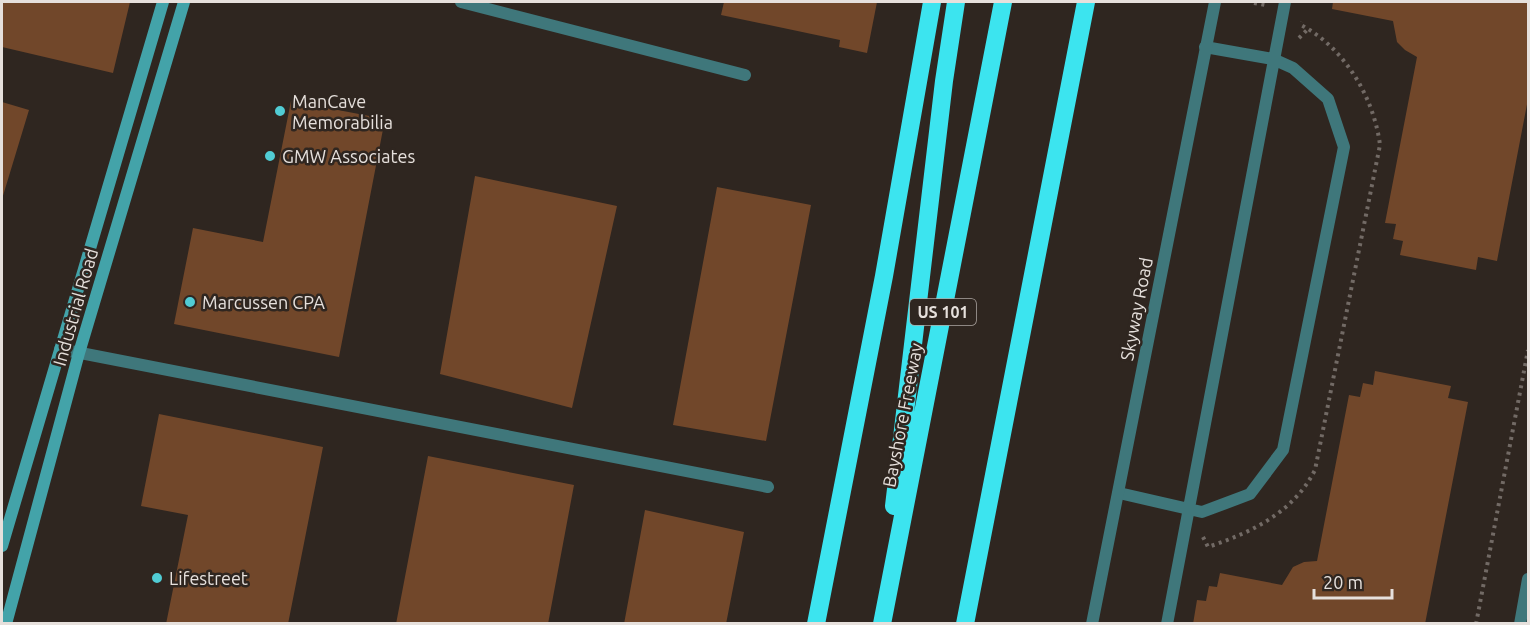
<svg xmlns="http://www.w3.org/2000/svg" width="1530" height="625" font-family="Ubuntu,sans-serif">
<rect width="100%" height="100%" fill="#2f2620"/>
<!-- building -->
<path fill="#71472a" d="M2,2H130L113,73L2,47Z
M724,2H877L867,53L839,47L840,40L721,15Z
M1333,2H1528V99L1497,261L1478,257L1476,270L1400,255L1403,241L1393,239L1396,224L1385,223L1417,57L1405,50L1397,42L1393,21L1332,9Z
M291,101L385,119L339,357L174,324L193,228L263,242Z
M2,102L29,110L2,199Z
M475,176L617,206L572,408L440,374Z
M717,187L811,205L766,441L673,425Z
M1375,371L1451,386L1448,398L1468,402L1425,624H1193L1197,600L1206,601L1209,586L1217,587L1220,573L1282,585L1293,567L1304,562L1317,561L1349,395L1360,397L1363,383L1373,385Z
M159,414L323,447L288,624H166L188,515L141,506Z
M428,456L574,485L548,624H396Z
M645,510L744,532L726,624H624Z"/>
<g fill="none" stroke-linecap="round" stroke-linejoin="round">
<!-- path -->
<path stroke="#726a65" stroke-width="4" stroke-dasharray="3 4.5" stroke-linecap="butt" d="M1254,3L1265,5
M1299,38L1308,29
M1203,537L1208,547C1252,532 1293,513 1315,470L1380,145C1374,98 1345,48 1301,25L1302,22
M1476,624L1528,350"/>
<!-- service -->
<path stroke="#3f777b" stroke-width="12" d="M461,2L745,75
M60,349L768,487
M1119,493L1202,512L1250,494L1283,450L1344,147L1328,99L1293,68L1273,59L1205,47
M1167,624L1285,2
M1520,624L1528,579"/>
<!-- tertiary -->
<path stroke="#3f777b" stroke-width="12" d="M1092,624L1215,2"/>
<!-- secondary -->
<path stroke="#43a3a9" stroke-width="12" d="M2,546L163,2
M6,624L79,353L184,2"/>
<!-- motorway -->
<path stroke="#3ce4ef" stroke-width="18" d="M894,506L944,81L956,2
M816,624L884,276L932,2
M882,624L1003,2
M965,624L1086,2"/>
</g>
<!-- markers -->
<g fill="#51ccd4" stroke="#2f2620" stroke-width="2">
<circle cx="280" cy="111" r="6"/>
<circle cx="270" cy="156" r="6"/>
<circle cx="190" cy="302" r="6"/>
<circle cx="157" cy="578" r="6"/>
</g>
<g text-anchor="middle" dominant-baseline="central" stroke-width="5" stroke-linejoin="round" paint-order="stroke">
<!-- shield labels -->
<rect fill="#2f2620" stroke="#afa8a4" stroke-width="1.5" x="910" y="299" width="66" height="26" rx="4.5"/>
<g font-size="16" font-weight="bold" fill="#e6e0dc">
<text x="943" y="312">US 101</text>
</g>
<!-- poi labels -->
<g font-size="18" fill="#e6e0dc" stroke="#2f2620" text-anchor="start">
<text x="292" y="101">ManCave<tspan x="292" dy="21">Memorabilia</tspan></text>
<text x="282" y="156">GMW Associates</text>
<text x="202" y="302">Marcussen CPA</text>
<text x="169" y="578">Lifestreet</text>
</g>
<!-- street labels -->
<g font-size="18" fill="#e6e0dc" stroke="#2f2620">
<text transform="translate(75 307) rotate(-74)">Industrial Road</text>
<text transform="translate(1136 309) rotate(-79)">Skyway Road</text>
<text transform="translate(902 415) rotate(-79)">Bayshore Freeway</text>
</g>
</g>
<!-- border -->
<rect width="1530" height="625" fill="none" stroke="#e6e0dc" stroke-width="6"/>
<!-- scale -->
<path d="M1314 589v9h78v-9" fill="none" stroke="#e6e0dc" stroke-width="3"/>
<text x="1323" y="589" font-size="18" fill="#e6e0dc" stroke="#2f2620" stroke-width="4.5" paint-order="stroke">20 m</text>
</svg>
